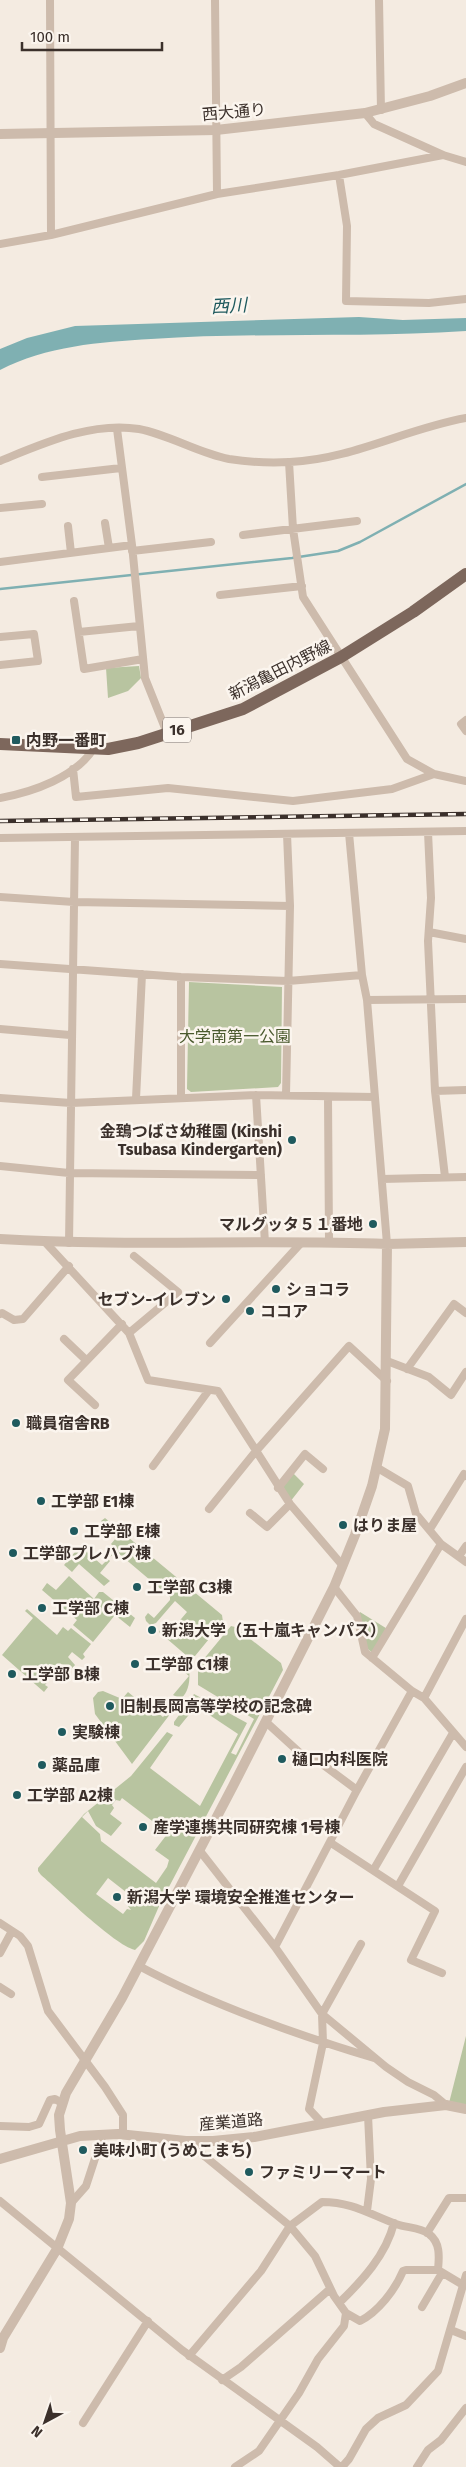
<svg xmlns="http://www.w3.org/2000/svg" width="466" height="2467" font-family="'Fira Sans','Noto Sans JP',sans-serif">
<rect width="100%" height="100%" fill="#f4ebe1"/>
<!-- green -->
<path fill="#b8c4a0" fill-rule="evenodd" d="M139,666L141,678L128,691L108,698L106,668Z
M189,982L282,987L281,1083L278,1087L191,1092L187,1089Z
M293,1473L304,1484L290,1502L280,1488Z
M105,1518L222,1615L223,1622L195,1656H187L159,1632L162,1626L170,1632L187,1612L175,1601L156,1623L150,1625L146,1621L145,1617L148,1613L154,1618L170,1600V1597L117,1552L110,1557L116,1549L111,1544L116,1538L101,1521Z
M80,1546L102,1565L108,1559L110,1561L100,1573L110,1581L104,1586L79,1564L72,1572L64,1565Z
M69,1576L94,1599L99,1592H103L135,1618L130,1627L115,1615L93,1642L73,1625L77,1620L42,1590L47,1583L56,1590Z
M27,1609L57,1635L63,1627L68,1631L71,1628L91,1644L83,1654L85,1657L82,1660L72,1652L68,1657L75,1665L70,1671L62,1664L45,1685L48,1687L44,1692L2,1655L33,1618L25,1611Z
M360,1612L389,1630L374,1654L364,1646L357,1617Z
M231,1626L235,1627L281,1663L283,1670L160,1904L144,1941L135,1950C113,1944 61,1892 41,1875L38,1871V1868L84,1814L131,1776L167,1732L173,1735L150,1768L200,1806L238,1734L196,1706L179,1727L174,1725V1722L194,1694L247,1723L231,1753L236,1755L254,1719L198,1685V1666ZM122,1798L168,1833L155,1850L169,1860L167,1867L156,1883L101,1841L100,1834L82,1817L88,1811L96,1826L111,1836L122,1823L110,1814L114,1808L112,1805L116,1800L120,1801ZM108,1878L131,1896L135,1895L128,1906L131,1910L127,1909L123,1914L96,1894Z
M187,1667H189C190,1679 190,1690 181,1699L173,1695L189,1676L183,1671Z
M103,1691L122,1699L128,1692L156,1715L158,1713L163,1717L174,1705V1709L132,1764L95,1714L93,1698L98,1692Z
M466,2036V2106L449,2103Z"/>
<!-- water -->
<path fill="#7fb0b2" d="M359,317L403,320L466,318V331C361,338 256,332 151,339C100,342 46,346 0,370V349L27,338L75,326Z"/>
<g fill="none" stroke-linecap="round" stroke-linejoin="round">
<!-- stream -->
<path stroke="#7fb0b2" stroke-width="2.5" d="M0,589L292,558L338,551L360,542L466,484"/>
<!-- minor -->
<path stroke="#cdbbac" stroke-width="8" d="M50,0L51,235
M215,0L217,194
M379,0L381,110
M365,113L374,124L443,155L466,162
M339,175L347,226L346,301L429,303L466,299
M0,244L51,235L217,194L339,175L443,155
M117,429L132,545L145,678L167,733
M0,461C42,444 92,421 139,429C170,435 198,453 229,459C248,462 270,463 290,462C353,459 405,429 466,418
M289,462L293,529L303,597L407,759L434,774L466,781
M42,477L121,468
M0,508L42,504
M105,523L109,548
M68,526L71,553
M243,535L357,521
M132,551L211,542
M0,562L132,545
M220,595L302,586
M74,601L84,669L143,659
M79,632L139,626
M0,637L34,634L38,661L0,665
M466,720L461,724L466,731
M73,769L76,797L168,788L293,801L392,789L434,774
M0,798C33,792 76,777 94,748
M428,832L431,898L428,941L435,1091L445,1177
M349,833L362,975L367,1000L387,1244
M0,838L466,831
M0,897L74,902L290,906
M429,932L466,939
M0,964L181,977L288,981L362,975
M181,977V1097
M367,1000L466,999
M0,1029L70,1035
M435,1091L466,1090
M256,1095L265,1243
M286,1095L290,906L287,834
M328,1097L329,1241
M0,1098L71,1103L256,1095L374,1097
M136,1099L142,974
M0,1166L69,1173L261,1175
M382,1179L466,1177
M45,1242L129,1333L148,1380L218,1391L290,1504L343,1566
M69,1243L75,838
M0,1314L2,1313L14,1320L23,1319L69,1266
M129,1333L178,1292L134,1256
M64,1339L86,1360
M210,1343L301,1243
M387,1361L429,1377L451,1395L466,1372
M407,1369L454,1304L466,1313
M95,1405L68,1380L122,1324
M153,1466L209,1390
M376,1467L408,1486L416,1514L441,1544
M278,1488L305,1454L323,1469
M209,1509L256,1451L349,1346L387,1381
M250,1513L267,1527L290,1504
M430,1529L464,1474L466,1476
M459,1556L466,1546
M334,1587L357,1616L365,1652L412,1691L424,1698
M466,1619L424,1698L466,1747
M372,1658L441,1544L466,1562
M266,1722L300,1753L314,1758L357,1790L412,1691
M331,1843L435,1911L411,1960L442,1973
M200,1851L275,1947L357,1790
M374,1869L453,1733
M398,1886L466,1767
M0,1923L20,1936L28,1946L48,2011L105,2087L123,2115V2134
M275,1947L322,2014L386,2067L408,2082L434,2095L446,2105
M0,1953L12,1931
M139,1966C212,2005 294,2034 374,2058
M0,1987L11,1994
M322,2123L309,2109L323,2043L322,2014L361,1944
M0,2126L29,2127L39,2124L50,2100L55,2099L62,2103
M186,2141L290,2226L315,2256L334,2296L346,2313L360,2321C378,2312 395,2290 403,2271L406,2270H438L463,2285
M0,2201L182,2350L317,2447L340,2467
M71,2203L86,2186L103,2134
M367,2211L371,2179L368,2115
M427,2233L449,2198H466
M339,2303C362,2281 386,2255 394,2223
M422,2307L442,2273
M451,2330L466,2336
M189,2356L261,2271L290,2226L322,2202C352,2202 369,2214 396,2224C407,2228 420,2227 429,2234C441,2243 439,2258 438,2270
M222,2380L241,2367L330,2289
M83,2423L148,2321
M235,2467L259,2451L299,2393L318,2359L344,2326L346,2313
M342,2467L349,2459L366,2429L378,2418L406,2405L438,2371L466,2275
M417,2467L428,2450L441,2440L466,2408"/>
<!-- tertiary -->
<path stroke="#cdbbac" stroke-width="10" d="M0,134L216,130L365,113L430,96L466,83
M0,1239C129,1247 258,1239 387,1244
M0,2159L80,2136L118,2134L186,2141H213L254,2137L384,2112L446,2105L466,2109
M0,2348L3,2338L57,2249L69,2219L71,2203L60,2130L59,2115L66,2093L122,1998L233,1786L334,1587L355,1535L372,1486L385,1429L387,1244L466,1242"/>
<!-- primary -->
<path stroke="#7d675c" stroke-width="12" d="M0,744L108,749L138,743L243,709L341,657L413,612L466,574"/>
<!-- rail casing -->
<g stroke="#3b302b" stroke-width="4.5">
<path id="rail" d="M0,821L466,814"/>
</g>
<!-- rail -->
<use href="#rail" stroke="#fbf5ee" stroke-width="2.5" stroke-dasharray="8" stroke-linecap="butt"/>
</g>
<!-- markers -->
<g fill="#1f5a5e" stroke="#fbf5ee" stroke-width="2">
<rect x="11" y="735" width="10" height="10" rx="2.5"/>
<circle cx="292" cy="1140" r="5"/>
<circle cx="373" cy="1224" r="5"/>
<circle cx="276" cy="1289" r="5"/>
<circle cx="226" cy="1299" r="5"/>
<circle cx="250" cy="1311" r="5"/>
<circle cx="16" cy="1423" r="5"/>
<circle cx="41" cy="1501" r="5"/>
<circle cx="343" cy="1525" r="5"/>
<circle cx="74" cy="1531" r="5"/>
<circle cx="13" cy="1553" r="5"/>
<circle cx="137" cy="1587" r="5"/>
<circle cx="42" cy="1608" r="5"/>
<circle cx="152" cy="1630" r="5"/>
<circle cx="135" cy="1664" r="5"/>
<circle cx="12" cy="1674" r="5"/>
<circle cx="110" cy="1706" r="5"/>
<circle cx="62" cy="1732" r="5"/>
<circle cx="282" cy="1759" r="5"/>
<circle cx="42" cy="1765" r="5"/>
<circle cx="17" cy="1795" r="5"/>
<circle cx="143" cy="1827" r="5"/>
<circle cx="117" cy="1897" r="5"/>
<circle cx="83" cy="2150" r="5"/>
<circle cx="249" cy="2172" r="5"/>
</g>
<g text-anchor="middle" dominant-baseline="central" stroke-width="5" stroke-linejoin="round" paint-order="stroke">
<!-- shield labels -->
<rect fill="#fbf5ee" stroke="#756b66" stroke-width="1" x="163" y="717.5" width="28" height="25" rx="4"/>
<g font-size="15" font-weight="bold" fill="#3b302b">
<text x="177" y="730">16</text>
</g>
<!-- street labels -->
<g font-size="16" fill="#3b302b" stroke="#fbf5ee">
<text transform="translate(234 112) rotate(-5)">西大通り</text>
<text transform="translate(280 670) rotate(-27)">新潟亀田内野線</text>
<text transform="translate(231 2122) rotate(-5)">産業道路</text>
</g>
<!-- poi labels -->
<g font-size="16" font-weight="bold" fill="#3b302b" stroke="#fbf5ee" text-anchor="start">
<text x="26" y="740">内野一番町</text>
<text x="282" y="1131" text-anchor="end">金鵄つばさ幼稚園 (Kinshi<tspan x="282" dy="18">Tsubasa Kindergarten)</tspan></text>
<text x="363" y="1224" text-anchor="end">マルグッタ５１番地</text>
<text x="286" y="1289">ショコラ</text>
<text x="216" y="1299" text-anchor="end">セブン-イレブン</text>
<text x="260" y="1311">ココア</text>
<text x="26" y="1423">職員宿舎RB</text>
<text x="51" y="1501">工学部 E1棟</text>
<text x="353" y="1525">はりま屋</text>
<text x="84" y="1531">工学部 E棟</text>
<text x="23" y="1553">工学部プレハブ棟</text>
<text x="147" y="1587">工学部 C3棟</text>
<text x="52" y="1608">工学部 C棟</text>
<text x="162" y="1630">新潟大学（五十嵐キャンパス）</text>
<text x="145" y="1664">工学部 C1棟</text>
<text x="22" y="1674">工学部 B棟</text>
<text x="120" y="1706">旧制長岡高等学校の記念碑</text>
<text x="72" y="1732">実験棟</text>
<text x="292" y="1759">樋口内科医院</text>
<text x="52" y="1765">薬品庫</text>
<text x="27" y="1795">工学部 A2棟</text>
<text x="153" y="1827">産学連携共同研究棟 1号棟</text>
<text x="127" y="1897">新潟大学 環境安全推進センター</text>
<text x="93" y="2150">美味小町 (うめこまち)</text>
<text x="259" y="2172">ファミリーマート</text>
</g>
<!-- park labels -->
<g font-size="16" fill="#4a5a2e" stroke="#fbf5ee">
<text x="235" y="1036">大学南第一公園</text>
</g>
<!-- water labels -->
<g font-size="18" font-style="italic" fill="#1f5a5e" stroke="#fbf5ee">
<text transform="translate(229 306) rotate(-3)">西川</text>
</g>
</g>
<!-- north arrow -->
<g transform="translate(45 2422) rotate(220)" stroke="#fbf5ee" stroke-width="4" paint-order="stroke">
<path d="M0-4L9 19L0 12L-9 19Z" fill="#3b302b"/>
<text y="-8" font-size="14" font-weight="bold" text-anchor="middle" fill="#3b302b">N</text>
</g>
<!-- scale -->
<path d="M22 42v8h140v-8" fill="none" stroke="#3b302b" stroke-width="2.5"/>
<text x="30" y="42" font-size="15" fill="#3b302b" stroke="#fbf5ee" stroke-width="4" paint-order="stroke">100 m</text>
</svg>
